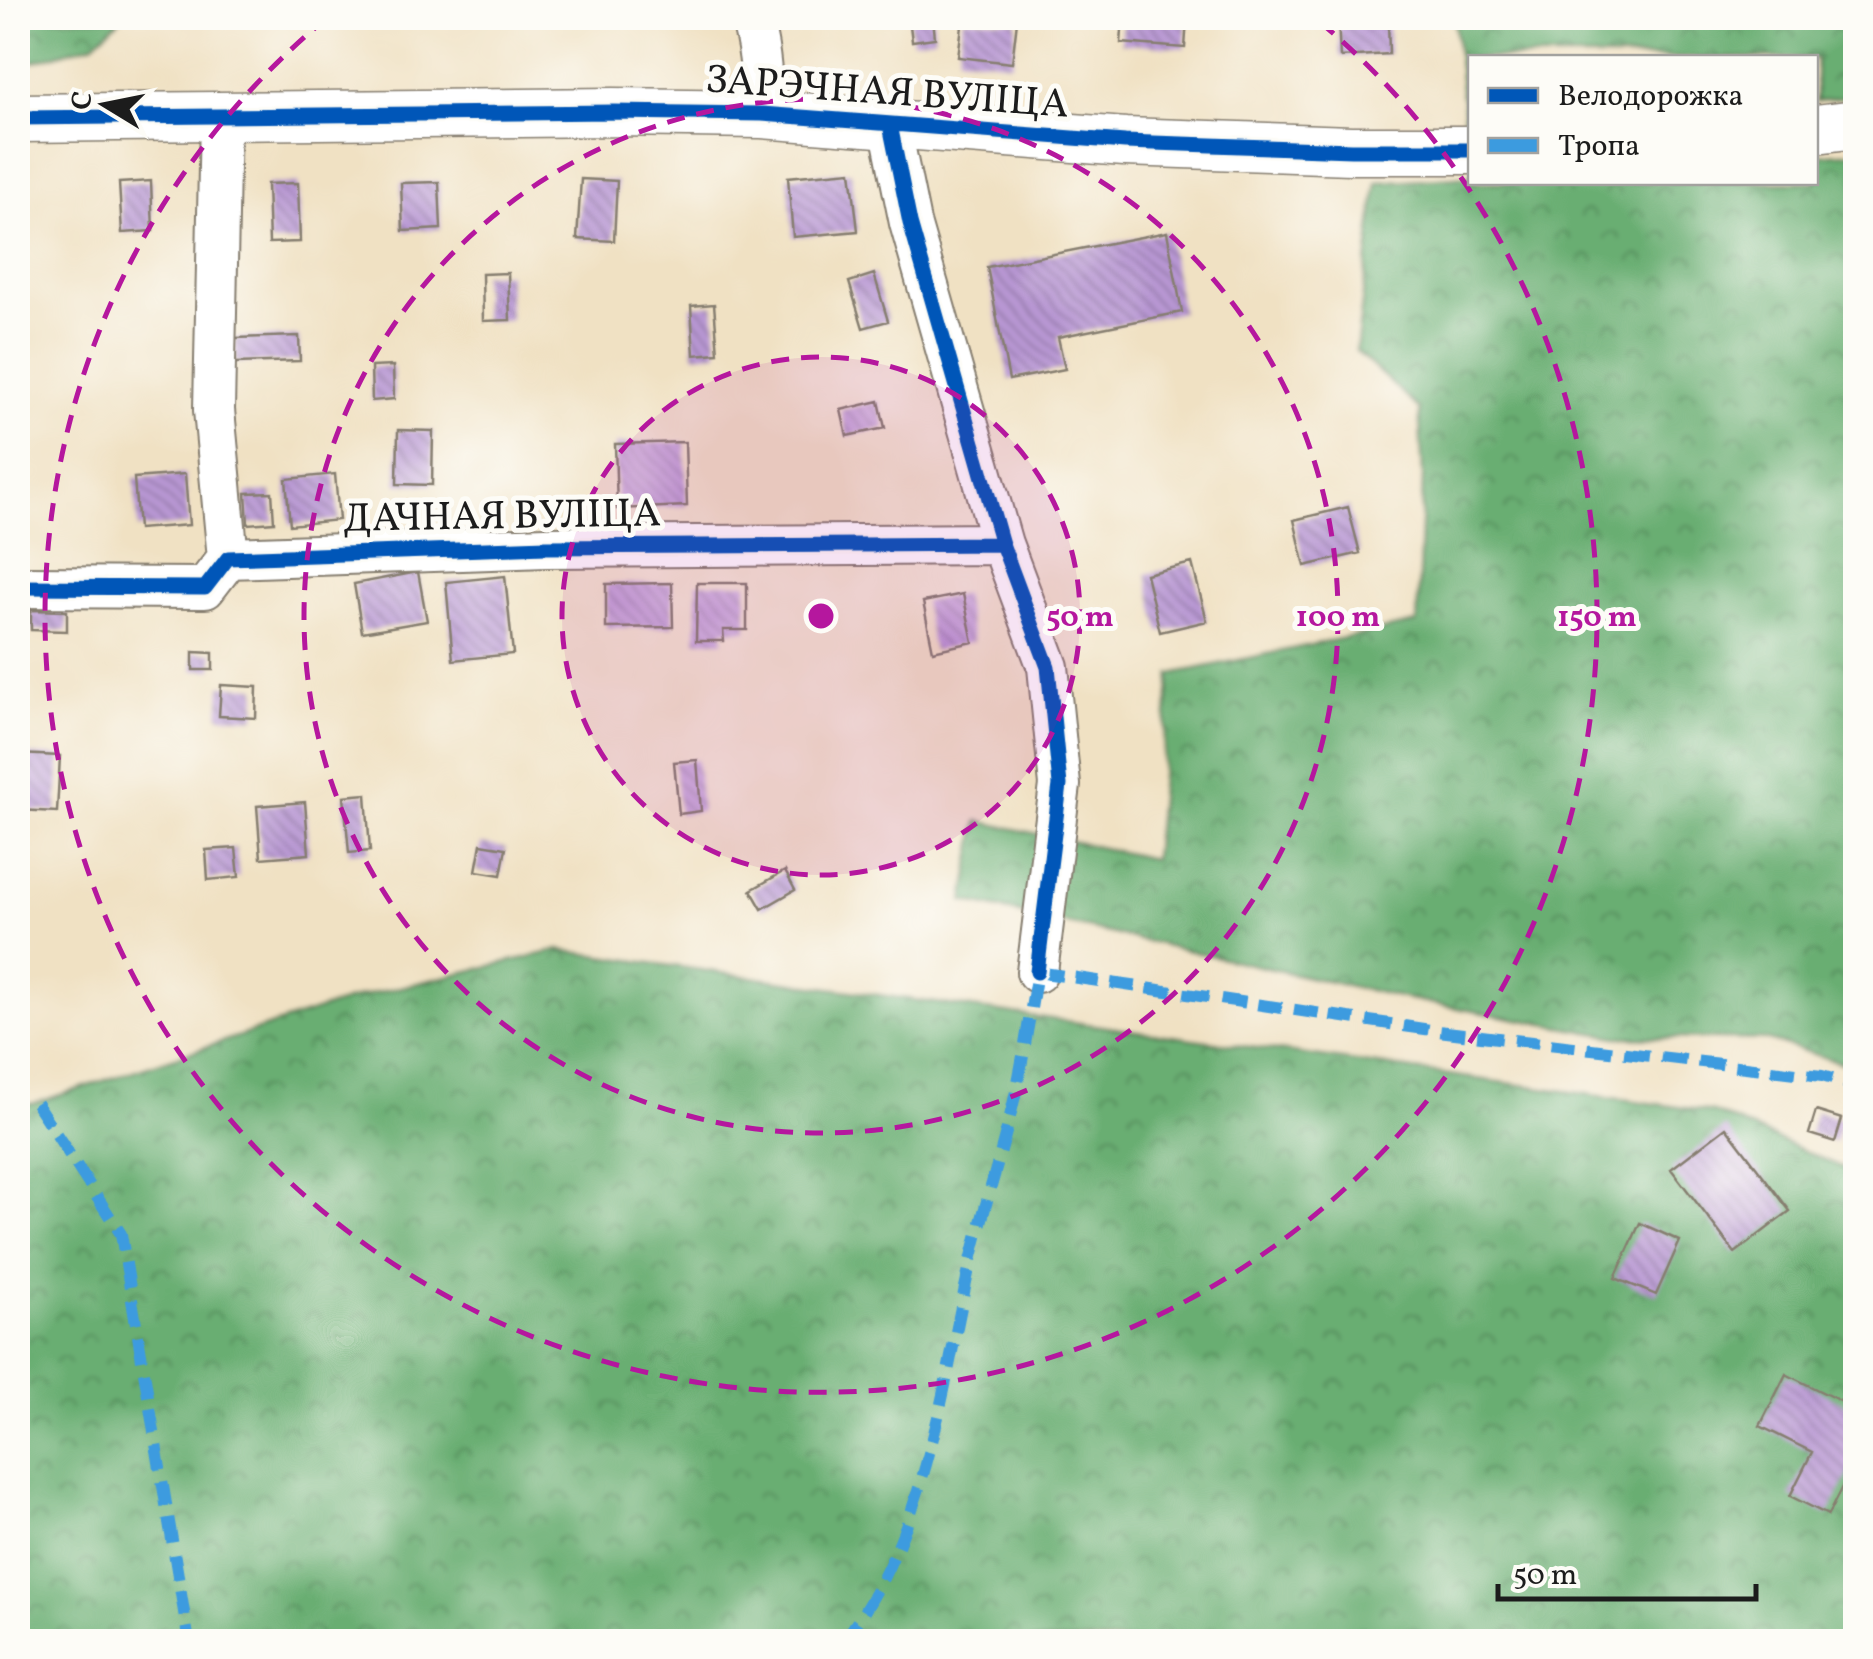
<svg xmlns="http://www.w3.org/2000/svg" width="1873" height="1659" font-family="Vollkorn,serif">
<defs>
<pattern id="forest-crowns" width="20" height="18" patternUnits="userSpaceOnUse" patternTransform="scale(2.5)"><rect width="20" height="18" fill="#69ae72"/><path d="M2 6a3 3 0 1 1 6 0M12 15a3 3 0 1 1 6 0" fill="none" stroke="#568d5d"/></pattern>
<pattern id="building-back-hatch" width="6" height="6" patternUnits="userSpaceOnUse" patternTransform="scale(2.5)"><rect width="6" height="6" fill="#b897d3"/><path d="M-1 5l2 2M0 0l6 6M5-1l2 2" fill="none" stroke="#957aaa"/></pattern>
</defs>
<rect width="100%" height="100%" fill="#fdfcf7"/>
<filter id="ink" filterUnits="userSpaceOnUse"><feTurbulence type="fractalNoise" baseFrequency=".01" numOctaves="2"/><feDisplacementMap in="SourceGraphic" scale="20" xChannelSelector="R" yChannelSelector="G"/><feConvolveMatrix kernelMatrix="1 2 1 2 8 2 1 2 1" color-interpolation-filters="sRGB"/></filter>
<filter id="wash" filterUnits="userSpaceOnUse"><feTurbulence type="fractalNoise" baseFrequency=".0048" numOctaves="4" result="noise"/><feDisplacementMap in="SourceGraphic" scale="40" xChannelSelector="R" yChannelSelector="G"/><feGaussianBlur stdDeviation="2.25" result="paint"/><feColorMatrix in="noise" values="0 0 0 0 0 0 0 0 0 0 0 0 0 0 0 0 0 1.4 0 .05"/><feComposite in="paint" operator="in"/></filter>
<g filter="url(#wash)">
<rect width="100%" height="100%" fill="#f0e1c3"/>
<!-- forest -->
<path fill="url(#forest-crowns)" stroke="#426547" stroke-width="2.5" d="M18,18H122L93,44L18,66Z
M1454,18H1855V96L1816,101V58H1470V128H1465Z
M1855,152V1067L1768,1040L1616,1037L1412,1000L964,901L978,821L1153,859L1171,674L1417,623L1423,476L1419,409L1356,351L1377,182L1470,176V182H1816V155Z
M559,950L1714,1112L1855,1173V1641H18V1106L36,1103L358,997Z"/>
<g id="blocks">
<!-- building -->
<path fill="url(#building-back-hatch)" d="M909,18H933L935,38L912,41Z
M963,18L1017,21L1012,63L958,57Z
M1123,18H1187L1185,48L1121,43Z
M1338,18H1388L1389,54L1340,57Z
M851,171L858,231L793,237L788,177Z
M581,179L617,181L614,241L577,239Z
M151,181L153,231L122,233L119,183Z
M439,182L441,229L403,231L401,183Z
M298,183L300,242L269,243L267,184Z
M1167,232L1182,312L1058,337L1065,369L1009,380L987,267Z
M508,273L510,320L483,321L482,274Z
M874,274L888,321L863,328L849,282Z
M714,304L718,353L694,355L691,306Z
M299,336L300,361L236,363L235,338Z
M393,366L394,399L372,401L371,367Z
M18,369L26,371L24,385L18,384Z
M879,401L885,428L847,436L841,410Z
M398,430L433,431L432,485L397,484Z
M685,442L687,506L617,509L615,444Z
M185,474L189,525L138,529L134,478Z
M335,474L339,520L290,525L286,479Z
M272,492L274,522L248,524L246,493Z
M1348,507L1360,553L1305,566L1294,520Z
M1192,563L1207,621L1160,632L1146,574Z
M418,572L427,621L362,632L354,584Z
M505,576L513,654L453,660L446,582Z
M672,583L673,627L606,628V584Z
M697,583H747V630H723L724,641H696Z
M963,594L973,642L933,651L923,602Z
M31,610L67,611V631L31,630Z
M193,652L213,653V670H193Z
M221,685L257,687L256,718L219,716Z
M18,754L60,756L57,812L18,810Z
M697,760L701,811L679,814L674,762Z
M366,794L370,851L349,853L344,796Z
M305,802L309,854L261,858L257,806Z
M481,844L506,848L501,875L476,871Z
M236,848L239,877L208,880L206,850Z
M785,871L795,890L762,909L751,890Z
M1816,1111L1842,1119L1835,1142L1809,1134Z
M1726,1127L1790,1211L1735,1253L1671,1169Z
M1640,1223L1680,1241L1656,1295L1615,1278Z
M1786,1374L1856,1409V1459L1828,1515L1790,1496L1812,1452L1760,1426Z"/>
</g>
</g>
<g filter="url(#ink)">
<use href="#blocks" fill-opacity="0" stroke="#867e70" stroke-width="2.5"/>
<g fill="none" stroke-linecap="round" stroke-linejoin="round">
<!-- minor casing -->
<g stroke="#867e70" stroke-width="44">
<path id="minor" d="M751,18C761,50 763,80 762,114
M220,117L214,410L228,558
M890,125L910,223L1002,544L1048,667L1060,785L1037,972
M18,587L205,588L228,558L546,547L1002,544"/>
</g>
<!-- tertiary casing -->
<g stroke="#867e70" stroke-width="51">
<path id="tertiary" d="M18,118L613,112L762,114L1125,142L1351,150H1470
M1816,129L1856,124"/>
</g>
<!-- minor -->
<use href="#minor" stroke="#fff" stroke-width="40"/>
<!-- tertiary -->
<use href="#tertiary" stroke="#fff" stroke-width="48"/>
<!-- quiet -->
<path stroke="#3c9bdf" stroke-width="12" stroke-dasharray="25 12" stroke-linecap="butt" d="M36,1103L121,1234L189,1642
M843,1642C925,1535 941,1397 969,1269C984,1205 1006,1142 1019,1077C1026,1042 1031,1007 1037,972L1438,1031L1822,1076L1856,1086"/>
<!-- cycleway casing -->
<g stroke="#fdfcf7" stroke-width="21">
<path id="cycleway" d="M18,118L613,112L762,114L1125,142L1351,150H1470
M890,125L910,223L1002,544L1048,667L1060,785L1037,972
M18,587L205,588L228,558L546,547L1002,544"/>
</g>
<!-- cycleway -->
<use href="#cycleway" stroke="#0057b8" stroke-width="15"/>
</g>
</g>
<!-- distance rings -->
<circle cx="821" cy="616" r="259" fill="#b5179e" fill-opacity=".12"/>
<g fill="none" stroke="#b5179e" stroke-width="5" stroke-dasharray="18 12">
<circle cx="821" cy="616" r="259"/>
<circle cx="821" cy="616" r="517"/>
<path d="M1320 22A776 776 0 1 1 322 22"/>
</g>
<g text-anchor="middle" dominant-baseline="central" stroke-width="10" stroke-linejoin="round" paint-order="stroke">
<!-- street labels -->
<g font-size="40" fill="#1c1c1c" stroke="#fdfcf7">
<text transform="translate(887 94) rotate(4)">ЗАРЭЧНАЯ ВУЛІЦА</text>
<text transform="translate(502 518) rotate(-1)">ДАЧНАЯ ВУЛІЦА</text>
</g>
</g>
<circle cx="821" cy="616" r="15" fill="#b5179e" stroke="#fdfcf7" stroke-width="5"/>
<g font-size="30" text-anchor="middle" font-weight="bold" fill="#b5179e" stroke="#fdfcf7" stroke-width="10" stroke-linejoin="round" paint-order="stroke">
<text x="1080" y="626">50 m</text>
<text x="1338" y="626">100 m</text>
<text x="1597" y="626">150 m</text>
</g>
<!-- margin -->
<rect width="1873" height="1659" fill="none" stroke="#fdfcf7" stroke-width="60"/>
<!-- legend -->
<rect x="1468" y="55" width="350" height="130" fill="#fdfcf7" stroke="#a3a29f" stroke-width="2.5"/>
<rect x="1488" y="88" width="50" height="15" fill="#0057b8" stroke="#a3a29f" stroke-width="2.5"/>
<text x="1558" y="105" font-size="30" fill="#1c1c1c">Велодорожка</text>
<rect x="1488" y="138" width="50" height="15" fill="#3c9bdf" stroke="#a3a29f" stroke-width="2.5"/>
<text x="1558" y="155" font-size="30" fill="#1c1c1c">Тропа</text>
<!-- north arrow -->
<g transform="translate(105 105) rotate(280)" stroke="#fdfcf7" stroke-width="8" paint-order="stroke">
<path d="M0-8L18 38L0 25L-18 38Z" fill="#1c1c1c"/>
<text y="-15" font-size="28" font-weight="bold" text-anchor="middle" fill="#1c1c1c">С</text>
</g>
<!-- scale -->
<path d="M1498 1584v15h258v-15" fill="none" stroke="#1c1c1c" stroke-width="5"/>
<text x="1513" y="1584" font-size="30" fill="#1c1c1c" stroke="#fdfcf7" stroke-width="8" paint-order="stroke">50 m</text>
</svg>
